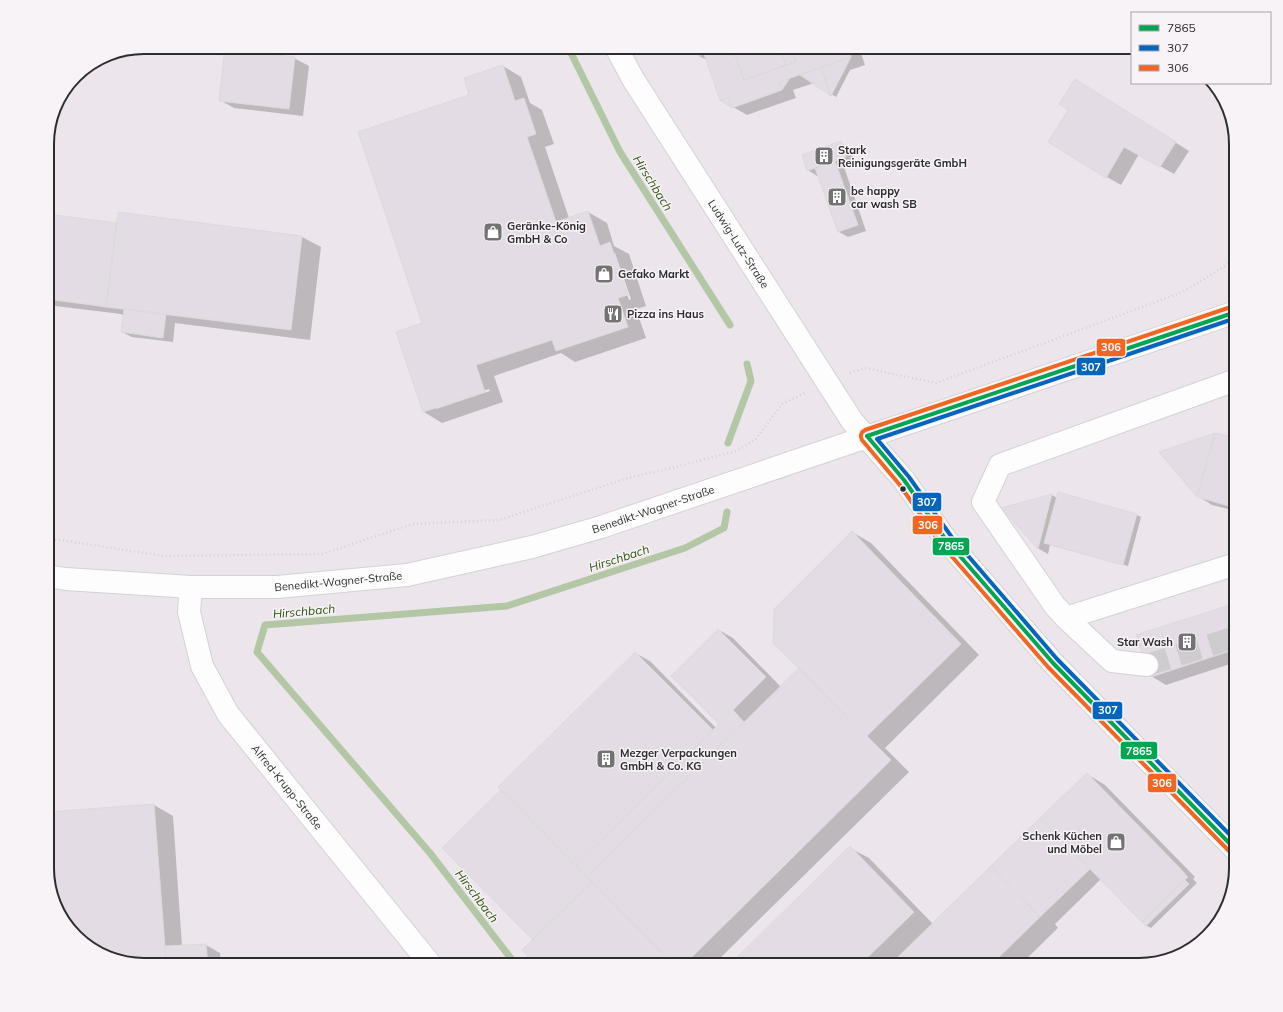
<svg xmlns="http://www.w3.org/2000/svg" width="1283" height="1012" font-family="Mulish,sans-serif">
<rect width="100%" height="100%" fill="#f6f4f6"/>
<!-- built -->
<path fill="#ece6ec" d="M144,47H1132V83H1212L1226,102L1236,144V868L1231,899L1212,932L1181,955L1139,965H144L80,941L57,910L47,874V138L57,102L80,71L107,54Z"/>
<!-- shadow -->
<path fill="#0003" fill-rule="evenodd" d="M696,47H859L865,65L850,70L836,97L814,83L793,90L796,98L747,115L721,100L707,60L699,56Z
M294,58L309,66L303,116L234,108L220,100Z
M503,66L521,77L530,103L542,110L554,144L545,147L569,218L588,212L607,223L614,246L629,254L646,306L636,309L646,338L575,362L561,353L494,376L503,402L442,423L424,412L423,324L471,96ZM613,253H615L631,299L629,300ZM489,389L490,391L436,409V407Z
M1089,88L1189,151L1174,174L1139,154L1121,185L1107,177L1070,109Z
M841,143L850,148L855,163L844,167L866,231L848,237L839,232L819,175L817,176L808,170Z
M119,214L302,237L321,247L310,340L175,323L173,342L132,337L122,332L124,316L121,314L47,305V215L117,224Z
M1236,439V511L1212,505L1198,496Z
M1052,495L1057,498L1137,515L1141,517L1128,566L1050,545L1048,554L1039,549L1003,509Z
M852,532L871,543L979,655L885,748L909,772L713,965H538L534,940L502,790L635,653L650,661L716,728L720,724L719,630L733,638L781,687L801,668Z
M1236,604V662L1166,685L1151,676Z
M47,726L51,728L54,773L47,774Z
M1087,774L1105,785L1195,877L1193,879L1197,883L1151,928L1147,926L1101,879L1055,924L1058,928L1020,965H905L897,957L889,965H731L850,848L869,858L933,924Z
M154,805L173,816L182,946L206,945L220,953L221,965H144L80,941L57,910L47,874Z"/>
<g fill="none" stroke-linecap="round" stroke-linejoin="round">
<!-- stream -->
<path stroke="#b3c7a6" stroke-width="7" d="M568,47L620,152L730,325
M728,443L751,381L747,364
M516,965L430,853L257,652L265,625L507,606L685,548L724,528L727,512"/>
</g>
<!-- building -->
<path fill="#e3dce4" stroke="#dbdadb" d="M695,47H732L744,80L796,62L792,52L807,47H848L851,57L779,82L782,90L732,108L728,98L720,100L704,54L698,56Z
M732,47H779L786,65L744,80Z
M779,47H807L782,55Z
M225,49L295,57L289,109L219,101Z
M792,52L796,62L786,65L782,55Z
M851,57L831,96L821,67Z
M503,65L515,101L524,98L536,134L527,137L556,222L588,211L600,246L610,242L628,295L618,298L628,327L556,351L552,340L476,365L485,392L423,412L396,332L422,323L358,132L469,95L464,78Z
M821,67L831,96L800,75Z
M790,78L782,90L779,82Z
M1075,79L1176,142L1160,167L1124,147L1106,178L1048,142L1068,110L1059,104Z
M728,98L732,108L720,100Z
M841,141L846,157L807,171L802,155Z
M835,161L858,225L838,232L815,168Z
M118,212L302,236L291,330L106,307Z
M47,214L117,223L106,307L47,299Z
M124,309L166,314L163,338L121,332Z
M1215,433L1197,497L1159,452Z
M1215,433L1236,438V508L1197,497Z
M1058,492L1137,514L1123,565L1044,543Z
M1052,494L1038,549L1001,508Z
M852,531L961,644L867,736L773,643L774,609Z
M1236,603V649L1151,677L1136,635Z
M718,629L766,677L719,724L671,676Z
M635,652L713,730L576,866L498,787Z
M799,668L891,760L684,965H674L587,877Z
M733,710L744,722L587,877L576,866Z
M1087,773L1177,865L1131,911L1040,818Z
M501,790L592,882L533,940L442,848Z
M154,804L166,960L130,963L113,960L80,941L57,910L47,874V812Z
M1040,818L1090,869L1040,917L991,866Z
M850,846L914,912L860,965H729Z
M1177,865L1188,877L1142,922L1131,911Z
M991,866L1040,917L991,965H903L897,958Z
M1185,880L1189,884L1146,926L1142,922Z
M592,882L674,965H536L522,950Z
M206,944L208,965H166L165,946Z
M166,960V965H144L130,963Z"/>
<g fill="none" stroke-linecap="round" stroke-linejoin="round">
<!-- minor-tunnel -->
<path stroke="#ceccce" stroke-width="22" stroke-dasharray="22 11" stroke-linecap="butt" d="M1147,665L1236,637"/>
<!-- minor casing -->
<g stroke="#d3d2d3" stroke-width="24">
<g id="minor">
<path id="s1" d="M616,47L633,79L852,421L904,480L946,540L1053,663L1236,850"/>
<path d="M1236,564L1066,618L1055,606L983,502L1000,465L1236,380"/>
<path id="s2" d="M47,576L66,579L191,587H277L407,575L532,547L601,527L1236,312"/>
<path id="s3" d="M191,587L189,612L202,666L228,714L431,965"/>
<path d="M1066,618L1112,661L1147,665"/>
</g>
</g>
<!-- path -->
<path stroke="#d3d2d3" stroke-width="2.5" stroke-dasharray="1 3" stroke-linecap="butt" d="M850,373L865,368L936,383L1183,292L1236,259
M47,540H60L164,556L322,554L413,524L499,520L628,478L676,467L736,451L755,440L782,404L807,392"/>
<!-- minor -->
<use href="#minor" stroke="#fefdfe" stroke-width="22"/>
<!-- bus-1 casing -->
<g stroke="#f7f3f7" stroke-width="7">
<path id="bus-1" d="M867,436L904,480L946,540L1053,663L1236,850
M867,436L1236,312"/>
</g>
<!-- bus-2 casing -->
<g stroke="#f7f3f7" stroke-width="7">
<path id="bus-2" d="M1236,841L1057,659L951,536L909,477L877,439L1236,318"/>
</g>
<!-- bus-3 casing -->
<g stroke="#f7f3f7" stroke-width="7">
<path id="bus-3" d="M1232,854L1048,667L941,544L899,484L862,440C860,436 861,432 865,430L1234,306"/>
</g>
<!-- bus-1 -->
<use href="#bus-1" stroke="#00a651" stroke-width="4"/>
<!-- bus-2 -->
<use href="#bus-2" stroke="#0065bd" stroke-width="4"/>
<!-- bus-3 -->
<use href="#bus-3" stroke="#f26522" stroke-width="4"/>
</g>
<!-- icons -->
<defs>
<g id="building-square" transform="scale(1)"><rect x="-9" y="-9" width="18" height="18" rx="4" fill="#747374" stroke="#f7f3f7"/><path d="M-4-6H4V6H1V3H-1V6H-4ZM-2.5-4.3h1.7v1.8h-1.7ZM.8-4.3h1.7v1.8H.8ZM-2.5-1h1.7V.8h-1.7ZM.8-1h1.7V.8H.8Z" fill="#fff"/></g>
<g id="shop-square" transform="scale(1)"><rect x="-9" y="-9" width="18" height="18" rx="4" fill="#747374" stroke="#f7f3f7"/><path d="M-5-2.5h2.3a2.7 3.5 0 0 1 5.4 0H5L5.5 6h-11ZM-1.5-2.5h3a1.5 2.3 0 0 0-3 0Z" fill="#fff"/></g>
<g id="restaurant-square" transform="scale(1)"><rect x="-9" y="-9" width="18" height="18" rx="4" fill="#747374" stroke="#f7f3f7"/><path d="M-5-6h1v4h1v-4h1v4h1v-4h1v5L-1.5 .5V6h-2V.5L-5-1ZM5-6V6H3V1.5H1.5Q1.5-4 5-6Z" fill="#fff"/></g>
</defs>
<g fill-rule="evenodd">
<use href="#building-square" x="824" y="156"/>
<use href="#building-square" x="837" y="197"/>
<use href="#shop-square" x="493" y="232"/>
<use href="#shop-square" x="604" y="274"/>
<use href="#restaurant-square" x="613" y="314"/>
<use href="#building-square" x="1187" y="642"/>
<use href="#building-square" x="606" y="759"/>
<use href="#shop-square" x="1116" y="842"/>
</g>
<!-- markers -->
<circle fill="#2e2d2e" stroke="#f7f3f7" stroke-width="1.5" cx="903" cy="489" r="3.5"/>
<g text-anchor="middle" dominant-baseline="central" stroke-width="3" stroke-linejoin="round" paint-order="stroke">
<!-- poi labels -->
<g font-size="11" font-weight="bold" fill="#2e2d2e" stroke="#f7f3f7" text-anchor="start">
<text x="838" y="150">Stark<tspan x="838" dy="13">Reinigungsgeräte GmbH</tspan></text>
<text x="851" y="191">be happy<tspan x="851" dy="13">car wash SB</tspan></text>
<text x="507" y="226">Geränke-König<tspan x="507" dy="13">GmbH &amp; Co</tspan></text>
<text x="618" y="274">Gefako Markt</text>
<text x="627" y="314">Pizza ins Haus</text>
<text x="1173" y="642" text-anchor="end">Star Wash</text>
<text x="620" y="753">Mezger Verpackungen<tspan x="620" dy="13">GmbH &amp; Co. KG</tspan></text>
<text x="1102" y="836" text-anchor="end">Schenk Küchen<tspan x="1102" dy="13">und Möbel</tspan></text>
</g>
<!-- street labels -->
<g font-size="11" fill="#2e2d2e" stroke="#f7f3f7">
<text stroke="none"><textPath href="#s1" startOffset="232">Ludwig-Lutz-Straße</textPath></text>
<text stroke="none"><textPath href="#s2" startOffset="616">Benedikt-Wagner-Straße</textPath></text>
<text stroke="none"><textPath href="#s2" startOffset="292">Benedikt-Wagner-Straße</textPath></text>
<text stroke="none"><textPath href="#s3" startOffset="229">Alfred-Krupp-Straße</textPath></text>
</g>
<!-- water labels -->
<g font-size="12" font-style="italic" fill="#2f530b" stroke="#f7f3f7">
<text transform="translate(653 183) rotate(58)">Hirschbach</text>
<text transform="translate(619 558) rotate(-18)">Hirschbach</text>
<text transform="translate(304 611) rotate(-5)">Hirschbach</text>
<text transform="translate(477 896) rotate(53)">Hirschbach</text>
</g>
</g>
<!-- crop -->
<path d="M0 0H1283V1012H0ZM144 54H1139A90 90 0 0 1 1229 144V868A90 90 0 0 1 1139 958H144A90 90 0 0 1 54 868V144A90 90 0 0 1 144 54Z" fill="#f7f3f7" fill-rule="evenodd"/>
<path fill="none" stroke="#2e2d2e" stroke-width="2" d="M144 54H1139A90 90 0 0 1 1229 144V868A90 90 0 0 1 1139 958H144A90 90 0 0 1 54 868V144A90 90 0 0 1 144 54Z"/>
<g stroke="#f7f3f7" stroke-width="1.5">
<rect x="1096" y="338" width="30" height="19" rx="4" fill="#f26522"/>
<rect x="1076" y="357" width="30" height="19" rx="4" fill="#0065bd"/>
<rect x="912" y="492" width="30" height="20" rx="4" fill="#0065bd"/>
<rect x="912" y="515" width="31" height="20" rx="4" fill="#f26522"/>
<rect x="932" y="537" width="38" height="19" rx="4" fill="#00a651"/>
<rect x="1092" y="701" width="31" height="19" rx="4" fill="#0065bd"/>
<rect x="1120" y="741" width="38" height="19" rx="4" fill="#00a651"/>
<rect x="1147" y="773" width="30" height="20" rx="4" fill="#f26522"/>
</g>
<g font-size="11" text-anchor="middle" font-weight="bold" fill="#fff">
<text x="1111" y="351">306</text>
<text x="1091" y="371">307</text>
<text x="927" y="506">307</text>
<text x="928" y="529">306</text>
<text x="951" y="550">7865</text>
<text x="1108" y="714">307</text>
<text x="1139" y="755">7865</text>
<text x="1162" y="787">306</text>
</g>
<!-- legend -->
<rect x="1131" y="12" width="140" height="72" fill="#f7f3f7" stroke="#a7a4a7"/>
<rect x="1139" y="25" width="20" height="6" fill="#00a651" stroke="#a7a4a7"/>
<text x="1167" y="32" font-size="12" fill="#2e2d2e">7865</text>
<rect x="1139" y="45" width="20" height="6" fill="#0065bd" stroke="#a7a4a7"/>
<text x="1167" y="52" font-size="12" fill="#2e2d2e">307</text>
<rect x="1139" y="65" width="20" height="6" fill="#f26522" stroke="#a7a4a7"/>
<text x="1167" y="72" font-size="12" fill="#2e2d2e">306</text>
</svg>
